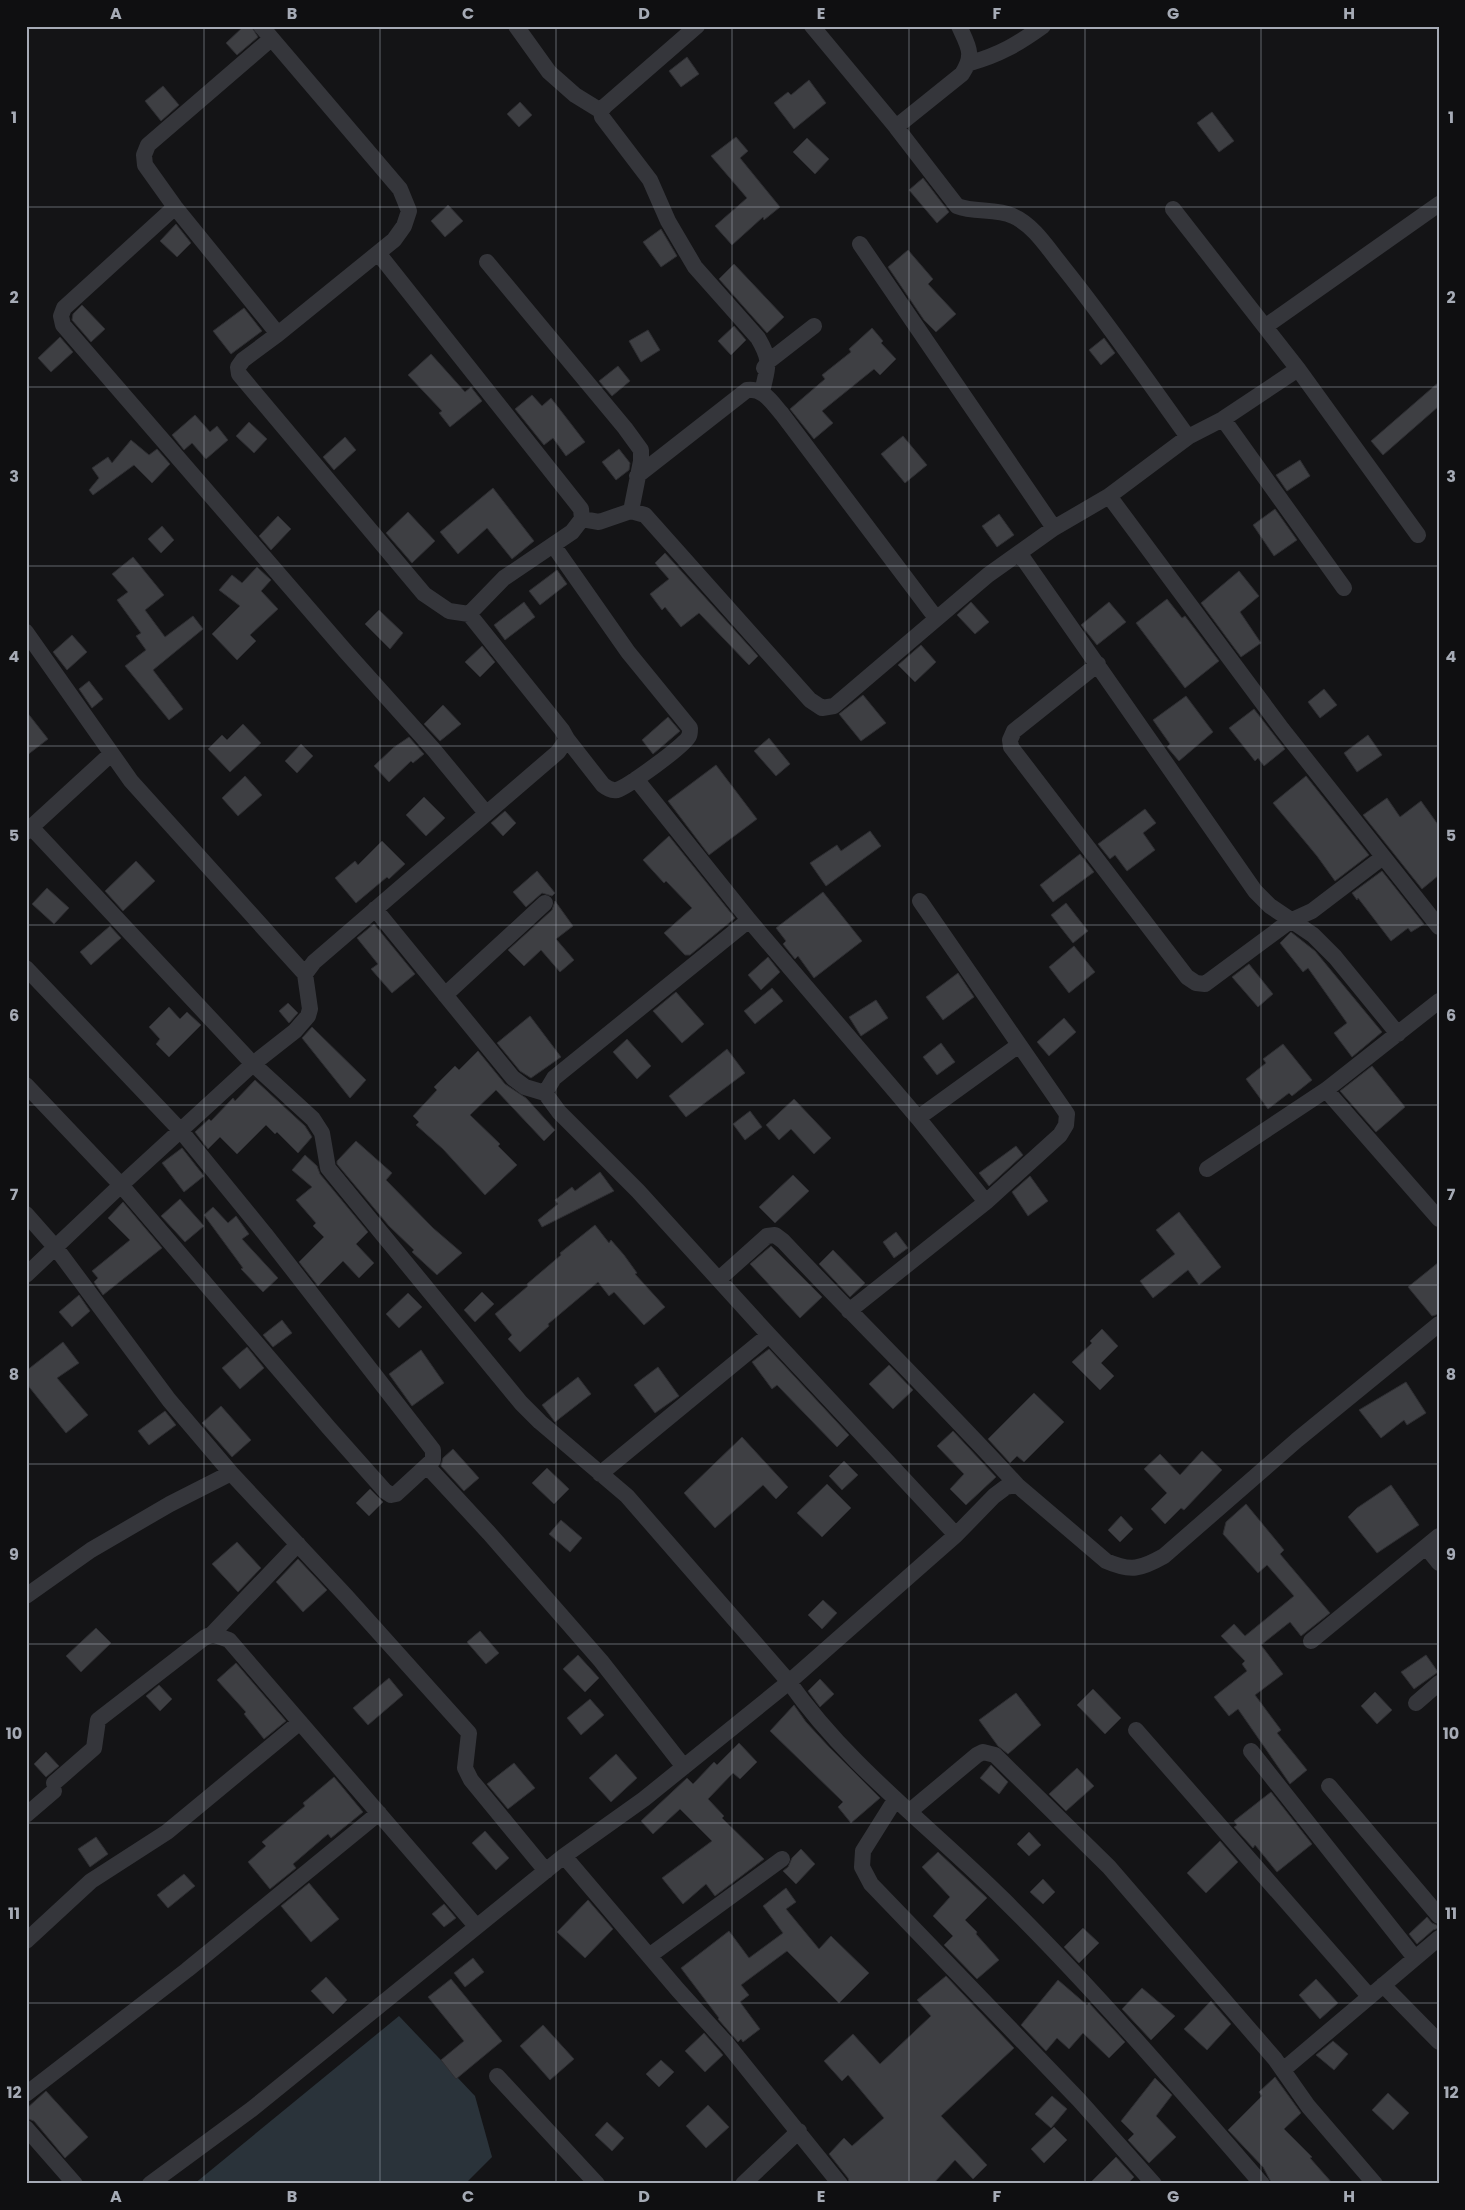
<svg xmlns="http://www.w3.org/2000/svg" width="1465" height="2210" font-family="Poppins,sans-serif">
<rect width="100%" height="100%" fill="#141416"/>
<!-- water -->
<path fill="#2a333a" d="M399,2016L475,2096L492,2157L465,2184H194Z"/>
<!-- building -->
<path fill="#3e3f43" stroke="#2e2e32" d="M244,26H251L258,37L237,55L226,43Z
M687,57L699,74L681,87L669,71Z
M809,80L826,103L794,129L774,103L788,92L791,95Z
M163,86L179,105L161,121L145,101Z
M520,102L532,115L519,127L507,114Z
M1212,112L1234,141L1219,152L1197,123Z
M736,137L748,151L740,158L780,207L764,220L763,217L732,245L715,226L747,198L711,156Z
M807,138L829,159L815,174L793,152Z
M923,178L949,212L937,223L909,190Z
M448,205L463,221L445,237L431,221Z
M176,224L191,243L177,257L160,241Z
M661,229L677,256L661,267L643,242Z
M908,250L933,279L928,284L956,314L936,332L924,320L888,267Z
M734,264L784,317L767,333L719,279Z
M82,305L105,329L91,342L72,320L73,314Z
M244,308L262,331L231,354L213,331Z
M734,326L746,340L731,355L718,341Z
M872,328L883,341L881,343L896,359L880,375L874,369L822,411L833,423L814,439L790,409L825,379L822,375L851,352L849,349Z
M648,330L660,350L641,362L629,341Z
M60,337L73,352L51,372L38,358Z
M1104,338L1115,353L1101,365L1089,350Z
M431,354L465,392L471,387L482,401L450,427L439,413L442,411L408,375Z
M618,366L630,381L612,396L599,381Z
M1439,382V406L1383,455L1371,441Z
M532,395L542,406L551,398L585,442L566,456L553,438L544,445L515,409Z
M195,415L210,432L217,426L228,440L206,459L192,443L184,450L172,435Z
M249,422L267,439L254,453L236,436Z
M903,436L927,465L905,483L881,454Z
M345,437L356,450L334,470L323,457Z
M131,440L149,455L157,449L170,464L152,483L134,465L93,495L89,490L99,478L92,468L108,457L112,463Z
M619,449L630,463L629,470L616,480L602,462Z
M1300,460L1310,476L1287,491L1276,475Z
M493,488L534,541L512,559L487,528L458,554L440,532Z
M1275,509L1297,540L1274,556L1253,525Z
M408,512L435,541L412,563L386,533Z
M999,514L1014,535L997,547L982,526Z
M278,516L291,529L271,550L259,536Z
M162,526L174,540L161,553L148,539Z
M665,553L758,656L749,665L699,613L681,627L665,607L662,610L650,594L669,579L655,563Z
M133,557L164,595L145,610L165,637L193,616L203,629L153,670L183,709L169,720L125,666L146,650L136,636L141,633L117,600L128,592L112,574Z
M257,567L271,580L261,591L278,609L250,635L256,641L237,660L212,634L240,606L219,590L232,575L242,583Z
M557,570L567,584L540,605L529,591Z
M1239,571L1259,596L1240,612L1261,643L1241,657L1201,603Z
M1167,599L1182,618L1185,616L1219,661L1185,688L1136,623Z
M524,602L535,617L505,640L494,625Z
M971,602L989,622L975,634L957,615Z
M1109,602L1126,622L1097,645L1081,625Z
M379,610L403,633L390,649L365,624Z
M72,635L87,652L67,670L53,652Z
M921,645L936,662L915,682L898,665Z
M482,646L495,662L480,677L465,662Z
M89,681L103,699L92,708L79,689Z
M1324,689L1337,705L1320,718L1308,702Z
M863,695L886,723L861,741L839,714Z
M1186,696L1213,732L1179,761L1167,747L1170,744L1153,720Z
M443,705L461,724L440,741L424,724Z
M1254,709L1285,749L1264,766L1258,758L1255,761L1229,728Z
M26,711L48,739L26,756Z
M668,717L680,731L653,754L642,740Z
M243,724L261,743L230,772L208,749L222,735L227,740Z
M1368,735L1382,755L1357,772L1344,753Z
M409,737L424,754L413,763L411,761L389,782L374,766L393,748Z
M769,738L790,764L776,776L754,751Z
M301,744L313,756L297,773L285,761Z
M716,765L757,819L709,855L668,801Z
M245,776L262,795L238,816L222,798Z
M1306,776L1369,855L1335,881L1317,856L1273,803Z
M424,797L445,818L426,836L406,815Z
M1387,798L1400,817L1421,801L1439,826V875L1422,889L1363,815Z
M1145,809L1156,823L1143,833L1155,850L1127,871L1115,855L1110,859L1098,844Z
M505,811L516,823L503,836L491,823Z
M870,831L881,846L826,886L810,863L837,845L841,851Z
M669,836L735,918L690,955H685L664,933L692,908L666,881L664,883L643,860Z
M382,841L405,864L389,879L387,877L356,903L335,878L355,861L358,865Z
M1080,854L1094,872L1053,902L1040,885Z
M136,861L155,881L123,911L105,891Z
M537,871L555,893L552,896L542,893L526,907L513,892Z
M1382,871L1424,924L1411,932L1408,928L1391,941L1358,898L1357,900L1352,893Z
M47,888L69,908L54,924L32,904Z
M823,892L862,941L814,978L798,956L795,959L783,944L786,941L776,928Z
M555,901L573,926L556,939L574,960L560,972L541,950L524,966L508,950L552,910Z
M1066,903L1088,931L1073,943L1051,915Z
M374,924L415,974L392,993L371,969L378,964L357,938Z
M110,926L121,938L91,965L80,952Z
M1291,932L1315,951L1382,1032L1352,1057L1334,1033L1347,1023L1308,968L1303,972L1280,943Z
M1074,946L1095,972L1069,993L1049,967Z
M768,957L780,972L761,990L748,975Z
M1249,964L1273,994L1258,1007L1232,977Z
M958,973L974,997L943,1020L926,997Z
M772,988L783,1001L755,1024L744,1011Z
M676,992L704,1024L682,1043L653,1011Z
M876,1000L888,1018L861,1036L849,1017Z
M288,1003L298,1013L289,1023L279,1011Z
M169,1007L180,1019L187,1012L201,1025L169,1057L156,1044L160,1039L149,1027Z
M530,1016L561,1057L531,1078L520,1071L497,1043Z
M1064,1018L1076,1032L1049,1056L1037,1042Z
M312,1027L366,1080L350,1098L302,1038Z
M627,1039L651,1066L637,1079L613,1052Z
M941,1043L955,1062L937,1075L923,1057Z
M1283,1044L1312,1080L1292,1096L1289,1093L1268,1109L1246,1079L1266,1063L1263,1059Z
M727,1049L745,1073L686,1117L669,1096Z
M478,1051L505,1084L526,1098L555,1130L544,1141L496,1090L470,1115L500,1144L498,1146L517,1165L485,1195L443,1149L416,1125L419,1122L413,1116L437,1090L434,1087L455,1066L459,1070Z
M1372,1066L1405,1107L1376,1132L1340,1091Z
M255,1080L305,1126L312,1137L298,1153L277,1132L275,1134L266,1125L237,1154L220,1137L208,1149L195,1132L209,1119L211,1121L233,1098L235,1101Z
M794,1099L831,1138L814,1154L791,1129L779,1140L766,1125Z
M750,1111L762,1127L745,1140L733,1124Z
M356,1141L392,1173L386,1180L433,1228L462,1253L437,1275L412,1252L414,1250L389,1226L337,1164V1161Z
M1016,1146L1023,1155L989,1186L979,1173Z
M182,1148L204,1176L184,1192L162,1163Z
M305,1155L317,1166L320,1174L368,1232L356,1244L374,1263L359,1278L343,1261L318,1286L299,1262L324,1237L313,1226L316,1223L296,1200L312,1187L292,1170Z
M600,1172L614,1191L542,1227L538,1220L558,1204L555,1200L572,1187L575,1191Z
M793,1175L809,1191L775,1223L759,1207Z
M1030,1176L1048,1201L1028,1216L1012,1192Z
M180,1199L204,1226L185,1242L161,1216Z
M123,1202L162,1248L103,1295L94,1282L98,1278L92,1271L130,1240L108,1218Z
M213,1207L228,1223L236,1216L249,1234L242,1239L278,1278L263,1292L241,1269L243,1268L204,1215Z
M1179,1212L1221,1267L1199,1285L1188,1270L1153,1298L1140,1281L1175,1254L1156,1230Z
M595,1225L609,1243L611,1240L624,1255L637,1273L635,1274L665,1307L644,1325L614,1292L609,1296L598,1282L548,1324L549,1326L520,1352L508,1339L512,1335L495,1314L528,1286L527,1284L561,1255L560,1253Z
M896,1232L908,1248L894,1258L883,1242Z
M771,1246L822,1297L800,1318L750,1264Z
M833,1250L865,1283L850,1297L819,1264Z
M1439,1262V1314L1432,1316L1408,1287Z
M482,1292L494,1304L475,1322L464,1310Z
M408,1293L422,1307L399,1328L386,1314Z
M79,1295L90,1311L72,1327L59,1312Z
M282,1320L292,1333L273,1347L263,1335Z
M1102,1329L1118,1346L1101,1363L1114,1376L1100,1390L1072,1362L1092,1343L1090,1341Z
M63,1342L79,1363L57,1378L88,1415L66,1433L26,1383V1371Z
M247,1347L264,1368L240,1389L222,1368Z
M769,1349L849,1435L837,1447L777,1385L772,1389L752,1362Z
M421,1350L444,1383L412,1406L389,1374Z
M889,1365L913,1390L893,1409L869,1384Z
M658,1367L679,1396L655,1413L634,1385Z
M578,1377L591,1394L555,1422L542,1405Z
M1406,1382L1426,1413L1407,1425L1404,1420L1381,1438L1359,1410Z
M1034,1393L1064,1422L1024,1462L1017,1456L1010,1463L988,1439Z
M221,1406L251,1440L232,1457L202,1423Z
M165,1411L176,1425L149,1445L138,1431Z
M953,1431L996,1477L966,1505L950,1489L964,1474L937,1446Z
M742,1437L788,1487L776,1499L763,1485L715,1528L684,1493Z
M453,1449L479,1478L464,1491L441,1466L443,1458Z
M1202,1451L1222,1470L1184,1510L1181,1508L1165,1524L1151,1509L1167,1493L1144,1469L1160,1454L1180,1475Z
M844,1461L858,1475L842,1490L829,1476Z
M547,1468L569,1489L554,1504L532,1483Z
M827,1484L851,1508L822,1537L797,1513Z
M1391,1485L1419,1525L1377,1553L1348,1517L1357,1508Z
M370,1489L383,1502L369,1516L356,1503Z
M1246,1504L1284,1550L1280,1554L1330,1613L1301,1636L1290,1622L1261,1645L1283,1674L1255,1695L1281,1730L1277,1733L1307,1770L1290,1784L1238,1709L1229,1716L1214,1697L1247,1671L1242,1664L1245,1661L1221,1636L1234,1624L1245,1636L1294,1596L1267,1565L1258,1573L1223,1534L1226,1522Z
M1121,1516L1133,1529L1120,1542L1108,1530Z
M561,1520L582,1538L570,1552L549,1534Z
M237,1542L261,1568L238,1592L212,1564Z
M298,1559L327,1590L303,1612L276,1582Z
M823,1600L837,1613L822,1629L808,1615Z
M96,1628L111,1643L81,1672L66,1656Z
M480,1631L499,1653L486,1664L467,1642Z
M578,1655L599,1678L585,1692L563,1669Z
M1426,1655L1438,1672L1414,1689L1401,1672Z
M236,1663L286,1721L264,1739L244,1714L246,1712L217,1680Z
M389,1678L403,1695L368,1725L353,1708Z
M820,1679L834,1694L820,1707L808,1691Z
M159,1685L172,1699L160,1711L146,1696Z
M1093,1689L1121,1718L1105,1734L1077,1705Z
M1375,1692L1392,1710L1377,1724L1361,1706Z
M1016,1693L1041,1725L1008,1754L998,1746L979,1720Z
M590,1699L604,1715L581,1735L567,1718Z
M794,1705L806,1722L830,1748L880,1798L851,1823L838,1807L843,1802L770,1731Z
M739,1743L757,1762L740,1779L733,1773L708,1799L724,1816L722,1818L764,1859L715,1896L706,1884L683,1904L662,1878L712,1841L680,1809L653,1834L641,1821L687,1778L693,1784L714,1762L717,1765Z
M46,1752L59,1766L46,1777L34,1764Z
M616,1754L637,1778L611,1802L589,1778Z
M514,1763L535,1788L508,1809L487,1784Z
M991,1765L1008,1782L999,1794L980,1778Z
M1077,1768L1094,1786L1066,1811L1049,1794Z
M334,1777L363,1812L331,1838L328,1834L293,1864L296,1868L270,1889L248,1862L266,1846L262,1842L305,1806L303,1803Z
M1271,1792L1312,1844L1277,1872L1255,1845L1253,1848L1234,1827L1237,1825L1234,1821Z
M485,1831L509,1858L496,1870L472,1843Z
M1029,1832L1041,1845L1029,1856L1017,1844Z
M96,1837L108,1854L90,1867L78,1849Z
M1220,1841L1238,1862L1206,1893L1187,1873Z
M801,1849L815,1864L796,1884L783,1871L788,1867L792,1858Z
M938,1852L987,1898L965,1920L977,1932L976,1934L999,1960L977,1979L944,1945L953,1936L933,1916L950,1897L922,1867Z
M184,1874L195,1886L168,1908L157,1895Z
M1043,1879L1055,1892L1043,1904L1030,1892Z
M309,1883L339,1919L311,1942L281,1906Z
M786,1888L796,1902L786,1909L819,1949L831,1936L869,1973L839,2003L787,1951L741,1985L749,1995L740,2002L760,2029L743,2042L741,2039L738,2042L718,2019L719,2018L681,1968L729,1931L749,1958L783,1933L763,1906Z
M588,1900L613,1929L585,1958L557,1932Z
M444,1904L456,1918L444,1927L432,1914Z
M1427,1917L1432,1923L1439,1926V1928L1433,1930L1417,1944L1409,1934Z
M1083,1928L1099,1943L1079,1963L1064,1947Z
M473,1958L484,1972L465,1987L454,1973Z
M946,1976L1014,2048L941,2116L987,2165L973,2179L955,2160L933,2184H850L848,2178L829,2154L844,2138L852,2146L884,2118L848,2075L842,2081L824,2061L853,2034L880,2064L931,2016L917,2000Z
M326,1977L347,2000L333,2014L311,1991Z
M451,1979L502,2041L456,2079L441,2060L464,2041L428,1997Z
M1316,1979L1338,2003L1320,2019L1299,1995Z
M1058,1980L1087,2005L1089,2003L1125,2042L1109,2058L1083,2033L1069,2049L1057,2038L1046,2051L1021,2025Z
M1142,1988L1175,2016L1151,2040L1122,2009Z
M1211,2001L1231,2024L1207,2050L1184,2029Z
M543,2025L574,2059L550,2080L520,2046Z
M704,2033L723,2055L705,2072L685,2051Z
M1333,2041L1348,2054L1334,2070L1316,2055Z
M661,2060L674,2072L659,2087L646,2074Z
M1275,2077L1301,2113L1284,2129L1312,2157L1310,2158L1333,2184H1272L1263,2167L1228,2130L1262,2096L1259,2092Z
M1155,2078L1172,2095L1156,2116L1176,2137L1149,2163L1128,2140L1134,2134L1121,2121Z
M46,2091L88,2137L65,2158L34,2121L26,2118V2109Z
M1388,2093L1409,2113L1393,2130L1372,2110Z
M1052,2096L1067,2109L1051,2128L1035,2114Z
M708,2105L729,2127L706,2148L686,2126Z
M607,2122L624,2138L612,2151L595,2135Z
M1054,2127L1067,2140L1044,2163L1031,2149Z
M1116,2157L1134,2177L1127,2184H1089Z"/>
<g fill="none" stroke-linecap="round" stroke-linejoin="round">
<!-- minor -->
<path stroke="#35363b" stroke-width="16" d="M516,26L549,72L575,95L601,111
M697,26L605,106L601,111L602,117L650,180L668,221L695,267L758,338C772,362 768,365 762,392
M812,26L896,127L962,74C975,54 968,46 959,26
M271,39L148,145L144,155L145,165L175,207L278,334
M970,63C999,55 1018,44 1043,26
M896,127L957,206C974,213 996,208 1013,216C1034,225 1049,250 1063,267C1107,322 1147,380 1188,437
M175,207L64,308L61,316L63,325L347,653L434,750L486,813
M860,244L1054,528
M378,253L581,509L582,519L572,532L504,578L469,614
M487,262L625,428L641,450V461L631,511
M1266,326L1439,204
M764,368L769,361L814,326
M1298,369L1418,535
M1223,419L1344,588
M637,476L747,390C764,388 772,403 782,414L936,618
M1109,496L1282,729L1439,927
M582,519L599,522L631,511L645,515L810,700L822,708L834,706L988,575L1054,528L1109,496L1188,437L1223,419L1298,369L1173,209
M553,545L628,652L690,728C690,731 690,734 689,736C686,745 627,787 617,790C611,791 607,788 603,785L567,739
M1020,554L1255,891L1270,906L1313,935L1335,957L1398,1034
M26,632L131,781L305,974
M1098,664L1014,731L1010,740L1011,747L1187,977L1196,983L1205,984L1290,921L1312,911L1383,857
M636,779L749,920L918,1118L986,1202
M31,827L253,1064L313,1119L322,1133L328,1168L521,1403L540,1422L627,1496L789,1682C848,1766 931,1827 1003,1899C1094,1989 1178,2087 1262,2184
M26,832L111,754
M375,909L513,1078L525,1087L545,1093L559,1112L638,1191L769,1335L956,1535
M26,968L181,1131L265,1234L433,1450V1460L396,1494L391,1495L385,1491L329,1428L121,1185L26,1085
M445,995L545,903
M1326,1090L1439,1219
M545,1093L554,1078L749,920
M918,1118L1019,1045
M1207,1169L1326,1090L1439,1001
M26,1214L56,1248L169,1400L231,1473L346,1596L469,1733L465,1768L471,1780L546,1871
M26,1275L121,1185L253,1064L295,1031L308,1016L310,1009L305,974L314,962L558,752L567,739L562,730L469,614L449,611L424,594L239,374L238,367L243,360L278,334L394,240L404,226L409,211L400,189L261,26
M719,1279L767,1236L775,1235L783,1241C860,1323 941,1402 1017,1485
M849,1311L986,1202L1060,1135L1066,1125L1067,1114L920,901
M427,1466L489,1533L601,1661L684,1767
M600,1474L769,1335
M1426,1547L1439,1563
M26,1596L91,1550L170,1504L231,1473
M212,1634L298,1544
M1311,1641L1439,1536
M1416,1703L1439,1683
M1136,1730L1369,1996
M1251,1751L1415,1958
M54,1783L94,1748L98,1720L204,1638L212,1634L229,1640L476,1926
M1329,1786L1439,1916
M895,1800L863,1851L862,1867L871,1884L1079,2100L1154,2184
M910,1811L977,1755L983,1752L995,1755L1109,1867L1275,2059L1308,2106L1375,2184
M26,1815L54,1791
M564,1856L678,1990L728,2045L840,2184
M26,1941L91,1881L167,1832L300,1722
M649,1956L782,1859
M1383,1985L1439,2042
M1283,2070L1439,1938
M497,2076L597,2184
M26,2094L187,1970L379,1813
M26,2128L75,2184
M150,2184L252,2109L564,1856L644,1799L789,1682L956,1535L994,1496L1006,1487L1017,1485L1106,1561C1131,1572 1141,1569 1164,1556L1297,1440L1439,1324
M743,2184L799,2131"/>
</g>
<!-- grid -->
<path fill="none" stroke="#a6abb6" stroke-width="1" stroke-opacity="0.55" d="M204,26V2184M380,26V2184M556,26V2184M732,26V2184M909,26V2184M1085,26V2184M1261,26V2184M26,207H1439M26,387H1439M26,566H1439M26,746H1439M26,925H1439M26,1105H1439M26,1285H1439M26,1464H1439M26,1644H1439M26,1823H1439M26,2003H1439"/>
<!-- border -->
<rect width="1465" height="2210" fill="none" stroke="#0f0f11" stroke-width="55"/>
<rect x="28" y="28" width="1410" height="2154" fill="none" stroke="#a6abb6" stroke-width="2"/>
<g font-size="16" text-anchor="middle" font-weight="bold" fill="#a6abb6">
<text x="116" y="19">A</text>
<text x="292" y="19">B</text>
<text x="468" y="19">C</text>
<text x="644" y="19">D</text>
<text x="821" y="19">E</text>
<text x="997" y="19">F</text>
<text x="1173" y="19">G</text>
<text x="1349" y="19">H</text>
<text x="14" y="123">1</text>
<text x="1451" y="123">1</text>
<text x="14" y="303">2</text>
<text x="1451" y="303">2</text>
<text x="14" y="482">3</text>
<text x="1451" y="482">3</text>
<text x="14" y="662">4</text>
<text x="1451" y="662">4</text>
<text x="14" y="841">5</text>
<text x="1451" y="841">5</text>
<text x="14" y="1021">6</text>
<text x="1451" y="1021">6</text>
<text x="14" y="1200">7</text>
<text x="1451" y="1200">7</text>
<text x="14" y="1380">8</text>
<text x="1451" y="1380">8</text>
<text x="14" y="1560">9</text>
<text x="1451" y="1560">9</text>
<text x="14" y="1739">10</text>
<text x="1451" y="1739">10</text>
<text x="14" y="1919">11</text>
<text x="1451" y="1919">11</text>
<text x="14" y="2098">12</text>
<text x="1451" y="2098">12</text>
<text x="116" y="2202">A</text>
<text x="292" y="2202">B</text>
<text x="468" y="2202">C</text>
<text x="644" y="2202">D</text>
<text x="821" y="2202">E</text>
<text x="997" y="2202">F</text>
<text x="1173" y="2202">G</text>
<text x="1349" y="2202">H</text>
</g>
</svg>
